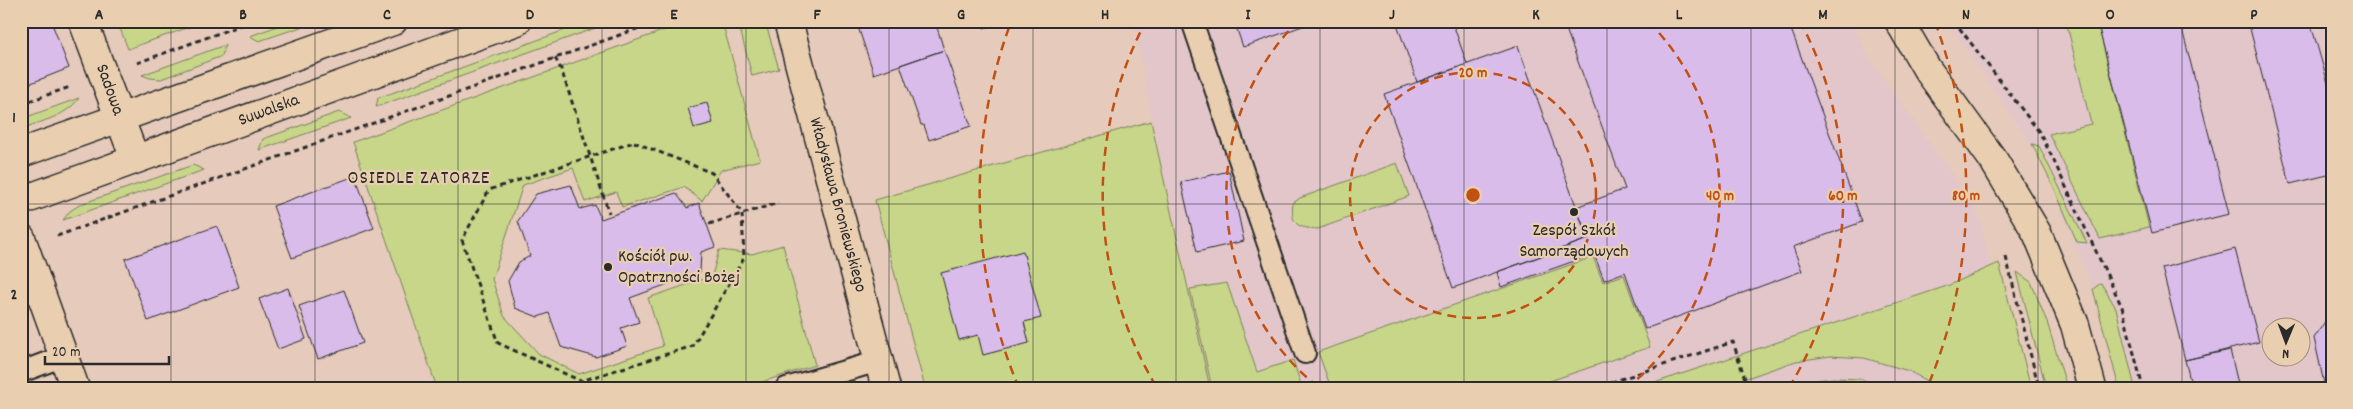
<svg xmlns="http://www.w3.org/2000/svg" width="2353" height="409" font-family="Dekko,sans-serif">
<rect width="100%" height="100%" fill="#e6cabc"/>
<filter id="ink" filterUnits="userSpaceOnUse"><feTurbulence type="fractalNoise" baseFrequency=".02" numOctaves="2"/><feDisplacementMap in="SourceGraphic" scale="10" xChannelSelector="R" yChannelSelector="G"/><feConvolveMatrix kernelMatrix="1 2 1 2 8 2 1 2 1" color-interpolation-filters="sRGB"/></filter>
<g filter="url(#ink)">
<!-- built -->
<path fill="#e2c6ca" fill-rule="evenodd" d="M1134,21H1851L1870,60L1972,203L1980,221L2022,388H1212L1152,119Z
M1947,21H2332V388H2119L2093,290L2055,191L2030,143ZM2270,326H2300V356H2270Z"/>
<!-- green -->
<path fill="#c7d689" stroke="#79805a" d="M117,21H206L128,49Z
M291,21H319L259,41L250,36Z
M590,21H615L376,107L378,98Z
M690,21H722L760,160L721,170L702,201L684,187L622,207L616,192L585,202L573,168L523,185L492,279L504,316L539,354L579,374L663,346L648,298L712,276L719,250L752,254L783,245L815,365L743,388H437L353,142Z
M738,21H765L779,69L752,76Z
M2066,21H2097L2149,227L2100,239L2049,134L2091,124Z
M225,45L222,56L161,79L150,78L142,75Z
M79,98C66,117 41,121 21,129V119Z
M339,112L351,118L259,150L263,139Z
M1151,121L1210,388H925L875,200Z
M2032,144L2039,146L2087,243L2077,242L2055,190Z
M1397,163L1409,196L1318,229C1298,228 1290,225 1293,203L1300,198Z
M193,165L204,170L63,220L70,211L81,204Z
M1593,257L1603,282L1624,275L1650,347L1529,388H1331L1318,352Z
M1999,263L2031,388H1939L1909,371L1864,358L1831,356L1796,361L1718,388H1639L1947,286Z
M2017,272L2031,282L2047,322L2067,388H2046Z
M1227,283L1257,372L1293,360L1302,388H1212L1190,289Z
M2101,283L2116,308L2135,388H2119L2093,289Z
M1833,378L1860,379L1891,388H1784L1801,382Z"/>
<!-- building -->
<path fill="#d9bcea" stroke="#2b2b2b" d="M21,21H51L69,68L21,87Z
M856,21H935L944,50L874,74Z
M982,21H1005L984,28Z
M1234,21H1317L1243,47Z
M1396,21H1452L1467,64L1417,82Z
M1563,21H1788L1862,222L1793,247L1802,271L1645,329L1625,272L1604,280L1594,254L1501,287L1497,272L1588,239L1576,207L1625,189Z
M2097,21H2180L2229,214L2152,233Z
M2248,21H2310L2332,97V174L2290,184Z
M1518,46L1588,239L1453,288L1384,94Z
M944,50L971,126L929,140L924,125H921L900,65Z
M707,103L713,123L694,128L688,108Z
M1229,171L1244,241L1197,252L1181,182Z
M355,176L374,228L292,258L273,206Z
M571,185L580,209L595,205L601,219L676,193L687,208L699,203L715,247L701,252L700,272L630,298L639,322L621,328L627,346L596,357L561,347L549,313L538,317L515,308L508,281L519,262L530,256L518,221L536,194Z
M217,226L239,287L148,321L125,259Z
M2235,249L2259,342L2185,360L2162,268Z
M1023,251L1041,318L1024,322L1029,343L983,355L978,335L959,340L941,273Z
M288,288L306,339L278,349L259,299Z
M344,290L363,343L318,359L299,306Z
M2332,311V388H2325L2314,338Z
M2230,350L2239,388H2192L2185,360Z"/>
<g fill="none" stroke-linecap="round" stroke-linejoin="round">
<!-- service casing -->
<g stroke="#2b2b2b" stroke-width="24">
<path id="service" d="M1192,21L1305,353
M21,372L64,356
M786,388L879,361"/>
</g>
<!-- minor casing -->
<g stroke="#2b2b2b" stroke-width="31">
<path id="minor" d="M83,21L135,159
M788,21L886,388
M21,238L75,388"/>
</g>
<!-- tertiary casing -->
<g stroke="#2b2b2b" stroke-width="31">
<path id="tertiary" d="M1899,21L1927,69L1994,161L2037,233L2075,325L2092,388
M21,153L393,21
M21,201L517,21"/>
</g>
<!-- path -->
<path stroke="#2b2b2b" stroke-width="3" stroke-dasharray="5 4" stroke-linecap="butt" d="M1954,21L2040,133L2052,157L2122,307L2143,388
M555,58L561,69L609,213
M137,63L252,21
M21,104L70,87
M634,142L712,173L742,213L744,258L693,346L581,381L498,343L462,240L489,190Z
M709,224L778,203
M57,236L659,21
M2006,257L2039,388
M1594,388L1733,342L1748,388"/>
<!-- service -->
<use href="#service" stroke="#e9ceb0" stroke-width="20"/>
<!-- minor -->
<use href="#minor" stroke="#e9ceb0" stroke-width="28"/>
<!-- tertiary -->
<use href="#tertiary" stroke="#e9ceb0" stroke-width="28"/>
</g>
</g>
<!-- grid -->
<path fill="none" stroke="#2b2b2b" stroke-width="1" stroke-opacity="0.55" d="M171,21V388M315,21V388M458,21V388M602,21V388M746,21V388M889,21V388M1033,21V388M1176,21V388M1320,21V388M1464,21V388M1607,21V388M1751,21V388M1895,21V388M2038,21V388M2182,21V388M21,204H2332"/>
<!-- distance rings -->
<g fill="none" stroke="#c25012" stroke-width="2.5" stroke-dasharray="9 6">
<circle cx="1473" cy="195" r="123"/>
<path d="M1318 387A247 247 0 0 1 1297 22M1649 22A247 247 0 0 1 1628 387"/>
<path d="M1156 386A370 370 0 0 1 1146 21M1800 21A370 370 0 0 1 1790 386"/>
<path d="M1019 388A493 493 0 0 1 1011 22M1935 22A493 493 0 0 1 1927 388"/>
</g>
<!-- markers -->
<g fill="#2b2b2b" stroke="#e9ceb0" stroke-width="2">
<circle cx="1574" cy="212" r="5"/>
<circle cx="608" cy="267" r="5"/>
</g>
<g text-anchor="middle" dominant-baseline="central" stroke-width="4.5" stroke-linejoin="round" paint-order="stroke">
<!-- street labels -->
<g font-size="18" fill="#2b2b2b" stroke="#e9ceb0">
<text transform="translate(109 90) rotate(70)">Sadowa</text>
<text transform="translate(269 111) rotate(-20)">Suwalska</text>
<text transform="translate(837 205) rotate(75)">Władysława Broniewskiego</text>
</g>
<!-- poi labels -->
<g font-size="18" fill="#2b2b2b" stroke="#e9ceb0">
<text x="1574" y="231">Zespół Szkół<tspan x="1574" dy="21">Samorządowych</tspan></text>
<text x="618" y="257" text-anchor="start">Kościół pw.<tspan x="618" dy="21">Opatrzności Bożej</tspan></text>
</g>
<!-- neighbourhood labels -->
<g font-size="19" letter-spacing="1" fill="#2b2b2b" stroke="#e9ceb0">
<text x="419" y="179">OSIEDLE ZATORZE</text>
</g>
</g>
<circle cx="1473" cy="195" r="8" fill="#c25012" stroke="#e9ceb0" stroke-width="2.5"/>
<g font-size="15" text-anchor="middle" font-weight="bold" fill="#c25012" stroke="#e9ceb0" stroke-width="4.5" stroke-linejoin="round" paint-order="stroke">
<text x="1473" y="77">20 m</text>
<text x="1720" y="200">40 m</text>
<text x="1843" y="200">60 m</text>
<text x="1966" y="200">80 m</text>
</g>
<!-- margin -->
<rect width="2353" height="409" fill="none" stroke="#e9ceb0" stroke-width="55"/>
<!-- north arrow -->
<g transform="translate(2286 342) rotate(181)"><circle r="24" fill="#e9ceb0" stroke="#9d8d7b"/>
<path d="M0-4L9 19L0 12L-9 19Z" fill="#2b2b2b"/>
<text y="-8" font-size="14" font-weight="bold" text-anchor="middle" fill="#2b2b2b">N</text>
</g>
<!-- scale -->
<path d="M45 356v8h124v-8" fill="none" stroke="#2b2b2b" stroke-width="2.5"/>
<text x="52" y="356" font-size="15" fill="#2b2b2b" stroke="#e9ceb0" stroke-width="4" paint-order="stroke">20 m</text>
<rect x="28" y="28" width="2298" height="354" fill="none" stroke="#2b2b2b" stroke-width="2"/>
<g font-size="16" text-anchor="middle" font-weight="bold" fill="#2b2b2b">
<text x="99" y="19">A</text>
<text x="243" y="19">B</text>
<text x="387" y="19">C</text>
<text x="530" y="19">D</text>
<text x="674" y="19">E</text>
<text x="817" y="19">F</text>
<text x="961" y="19">G</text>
<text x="1105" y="19">H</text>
<text x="1248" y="19">I</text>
<text x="1392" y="19">J</text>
<text x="1536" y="19">K</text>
<text x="1679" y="19">L</text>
<text x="1823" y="19">M</text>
<text x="1966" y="19">N</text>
<text x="2110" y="19">O</text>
<text x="2254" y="19">P</text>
<text x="14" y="122">1</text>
<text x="14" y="299">2</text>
</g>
</svg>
